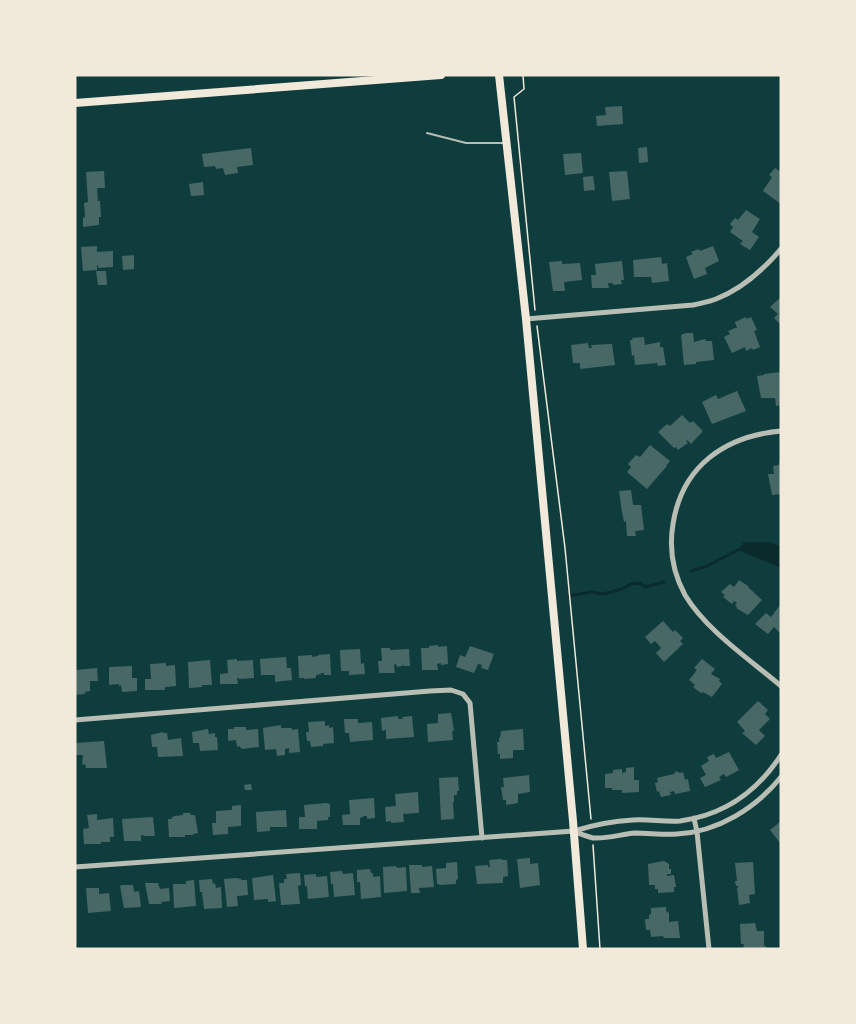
<svg xmlns="http://www.w3.org/2000/svg" width="856" height="1024" font-family="Rubik,sans-serif">
<rect width="100%" height="100%" fill="#0f3d3e"/>
<!-- water -->
<path fill="#0a2a2b" d="M744,542H769L781,546V568L738,550Z"/>
<g fill="none" stroke-linecap="round" stroke-linejoin="round">
<!-- stream -->
<path stroke="#0a2a2b" stroke-width="3" d="M691,571L707,566L738,550
M569,596L591,592L603,594L622,589L631,584L640,583L645,587L657,584L664,582"/>
</g>
<!-- building -->
<path fill="#486865" d="M622,106L623,124L597,126L596,116L606,115L605,107Z
M647,147L648,162L639,163L638,148Z
M251,148L253,165L237,167L238,173L225,175L223,168L216,169L215,166L204,167L202,154Z
M581,153L583,173L565,175L563,154Z
M775,168L781,172V204L763,191L772,177L769,175Z
M104,171L105,188H97L98,201H100L101,217H99V225L83,227V218L85,217L84,203L88,202L86,172Z
M627,171L630,199L612,201L609,172Z
M593,176L595,190L584,191L583,177Z
M203,182L204,195L191,196L189,184Z
M746,210L760,219L752,232L759,237L750,250L740,244L743,241L730,232L733,227L730,224L735,218L738,220Z
M97,246V252L113,251V267L98,268V265H97V270L83,271L81,247Z
M713,246L719,261L705,268L707,274L694,279L686,257L693,254L691,252L699,249L700,251Z
M134,255V269L123,270L122,256Z
M661,257L662,264L667,263L669,281L652,283L651,277H634L633,260Z
M562,261V264L580,263L582,280L564,282L565,291H553L549,262Z
M622,261L624,280H621L622,284L614,285L612,283H608L609,288H592L591,275H596L595,264Z
M96,271H106L107,285H98Z
M780,298L781,299V325L774,318L778,314L770,307Z
M746,317V319L751,317L757,330L754,331L760,347L753,350L752,348L746,351L745,347L732,353L724,337L730,334L728,331L735,328H737L735,322Z
M686,333H693L694,342L705,339L706,341H712L714,360L696,362V364L684,365L681,335Z
M644,337L645,345L660,342V347H663L666,365L658,366L657,363L635,365L634,355L632,356L630,340H633L632,338Z
M588,343L589,348H592L591,345L612,344L615,365L580,369V363H573L571,345Z
M781,372V405L776,406L775,398H761L757,376L764,375V374Z
M737,391L746,411L712,424L702,402L716,395L718,399Z
M682,415L690,423L693,421L703,431L691,444L687,440L686,441L688,443L678,450L676,447L674,448L658,432L667,424L670,426Z
M650,445L670,461L666,466H667L647,489L627,472L631,467L628,464L636,455L640,457Z
M781,462V494L772,495L768,474H774L773,466L779,465V463Z
M631,490L633,505H641L644,530L635,531L636,536H627L626,521L624,522L622,512L619,491Z
M739,580L748,586L749,588L762,600L748,615L736,608L737,607L735,605L737,603L734,601L732,604L723,597L725,595L721,592L730,584L734,587Z
M781,604V634L774,627L768,634L755,624L766,613L771,617Z
M663,621L673,632L675,630L683,638L680,641L683,644L664,662L656,653L661,648L655,641L651,644L645,637Z
M438,645V647L447,646L448,664L441,665V663L437,664L438,670H422L421,648H429V646Z
M470,646L494,654L488,670L481,668L482,665L478,664L474,673L456,667L460,655L465,657Z
M381,648H390V650L409,649L410,666H403V664L402,666L397,667L396,664L394,665L395,673H379L378,661H382Z
M360,649L361,664L364,663L365,674L349,675V671H341L340,650Z
M330,654L331,675H324V673H321V674L316,675V678L304,679V678H299L298,656L312,655V657L318,656V655Z
M286,657L287,668H291L292,680L275,682V675H261L260,659Z
M237,659V661L253,660L254,678L239,679V678H237L238,684H220V674L228,673L227,660Z
M702,659L715,669L711,674L720,679L719,681L722,684L712,697L703,692L701,693L693,687L695,685L689,680L697,670L694,668Z
M210,660L212,685H202V687L189,688L188,662Z
M166,663V666L175,665L176,686L165,687V690H145V679H151L150,664Z
M132,666V678H137V691L122,692L121,685L119,686V684L109,685V667Z
M97,668L98,681H90V691L85,692V694L75,695V670Z
M758,701L768,710L765,714L770,719L759,730L765,736L756,745L742,733L745,731L737,722Z
M451,713L454,731H452L453,740L428,742L427,724L438,723V714Z
M398,716V719H403L402,717L412,716L414,737L386,739V730L382,731L381,718Z
M344,719H358V723L372,722L373,740L350,742L349,733H345Z
M325,721V726L329,725V728L333,727L334,743L323,744V746L311,747L310,741H307L306,732H309L308,722Z
M281,725V728H292V730L298,729L300,752L289,753V748L285,749V755L277,756L276,749L265,750L263,728Z
M234,727H246V730L258,729L259,747L242,749L239,746L237,747L236,740L228,741V729H234Z
M208,729L209,734L215,733V737H217L218,750L200,751L199,743H193L192,732Z
M523,729L524,750H513V758L500,759V754H498L497,742H499V738H500L501,731Z
M163,732V733H167L168,740L181,738L183,756L158,757L157,747H152L151,735Z
M104,741L107,768H86L85,764L82,765L83,755H76L75,743Z
M729,752L739,770L726,777L724,774L719,777L721,780L705,787L700,778L706,775L701,766L709,761L707,757L714,754L716,758Z
M634,767V780H639V792L622,793V790H612V788H605V774L613,773V770L622,769V773L626,772V768Z
M676,771L680,773L683,772L685,780L688,779L690,791L675,794L674,791L670,792L671,795L661,797L659,791L657,792L655,783L658,782L657,778L674,774Z
M529,775L530,792L518,794V803L506,805V800H503L501,787H504L503,778Z
M458,777L459,791H457V795H454V802H453L454,819L441,820L439,778Z
M251,784L252,790H245L244,785Z
M418,792L419,813L403,814L404,822L391,823V821L386,822L385,807L396,806L395,794Z
M374,798L375,818L367,819V816H365L360,818V825H343L342,815L350,814L349,800Z
M326,803L330,804V817H328V820L317,821V829H299V817H305L304,805Z
M241,805V826L228,827V834L213,835L212,823H216V811L232,810V806Z
M286,810L287,827H270V831L257,832L256,812Z
M183,813H190L191,815H195L198,833L193,834V835H185V837H169L168,819H172V817L175,816L183,815Z
M97,814V820L113,818L114,837H110V842H101V844H84L83,829L89,828L87,815Z
M153,817L155,836H144L143,835H141V841H124L122,819Z
M781,821V844L770,830Z
M530,858V864L538,863L540,885L520,888L517,859Z
M502,859V860H507L508,876L503,877V883L477,884L475,866L488,865V867H490L489,860Z
M664,861L669,864V869H671V874H667V876L674,875L676,887H674V892L658,893V889H655V885H649L648,864Z
M457,862L458,879L456,880V884L439,885V884H437L436,869L446,868V863Z
M753,862L755,894L749,895L750,903L739,905L737,888H738V886H736L735,881H737L735,863Z
M409,865H422V867L432,866L434,887L419,888L420,893H411Z
M396,866L397,868L406,867L407,891L384,893L383,867Z
M370,869L371,873H373V877L380,876L381,897L361,899L360,882H357V870Z
M342,871L343,874L353,873L355,895L334,897L333,884H331L330,872Z
M300,873L301,885L298,886L300,904L281,905L279,883H284V879H287L286,874Z
M316,874V877L327,876L329,897L308,899L307,886H305L304,875Z
M273,875L276,901L268,902V899L254,900L252,878Z
M236,878L241,879V880H247L248,895L237,896L238,906L227,907L224,879Z
M212,879L213,884L215,883L216,888L221,887L222,908L204,909L202,892H200L199,880Z
M194,880L196,906L174,908L173,884H186V881Z
M145,883H158L160,889L169,888L170,901L161,902L162,904H149Z
M122,885H133L134,892L139,891L141,907L124,908L120,886Z
M86,888H99V894L109,893L111,911L88,913Z
M666,907V911L669,913V922L678,921L680,938H664L663,936L651,937L650,930H646L645,919H649V915L651,914V908Z
M755,923L757,931H764V946H766V949H743L744,944H741L740,924Z"/>
<g fill="none" stroke-linecap="round" stroke-linejoin="round">
<!-- path -->
<path stroke="#f1e9da" stroke-width="1.5" d="M523,75L524,89L514,97L535,310
M537,326L565,548L591,819
M593,845L600,949"/>
<!-- service -->
<path stroke="#b8beb3" stroke-width="2" d="M427,133L466,143H504"/>
<!-- minor -->
<path stroke="#b8beb3" stroke-width="5" d="M526,319L693,305C701,303 709,302 716,299C742,289 763,270 781,249
M781,431C725,436 682,466 673,524C669,548 673,573 685,595C706,630 749,659 781,686
M75,720L430,691L451,690L463,694L470,703L482,838
M694,818L697,832L709,949
M576,832C581,834 588,837 593,838C607,839 622,834 635,833C649,833 663,835 677,834C718,832 756,808 781,777
M75,867L574,831C593,825 614,821 633,820C649,819 664,822 680,821C724,815 757,792 781,755"/>
<!-- secondary -->
<path stroke="#f1e9da" stroke-width="8" d="M499,75L526,319L573,821L583,949"/>
<!-- primary -->
<path stroke="#f1e9da" stroke-width="8" d="M75,103L441,75"/>
</g>
<!-- border -->
<rect width="856" height="1024" fill="none" stroke="#f1e9da" stroke-width="153"/>
</svg>
